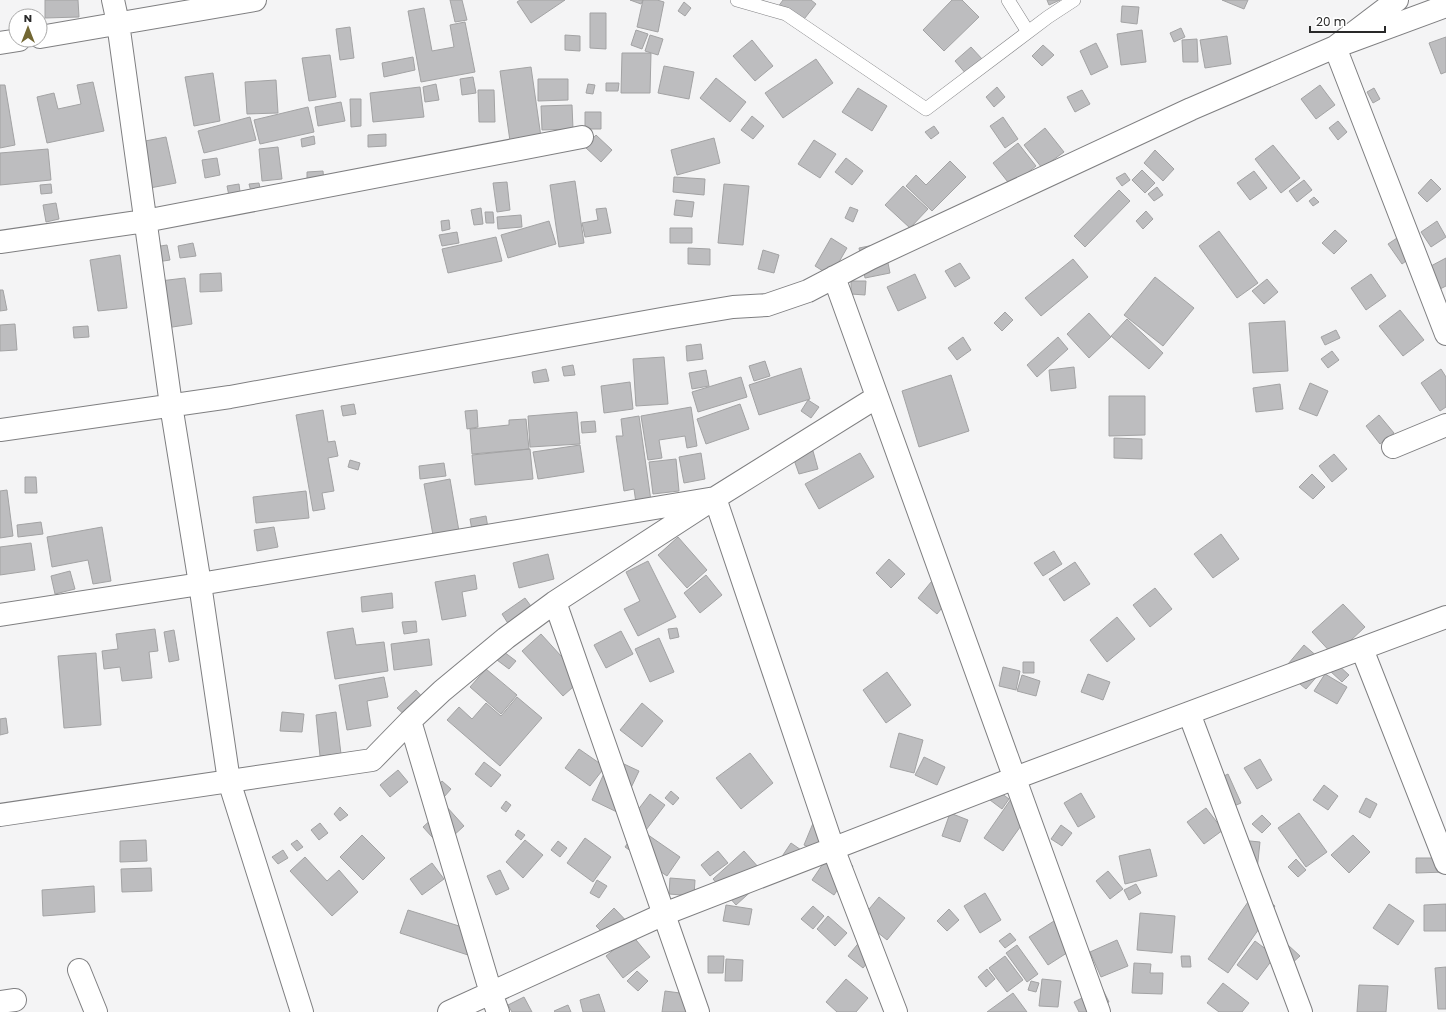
<svg xmlns="http://www.w3.org/2000/svg" width="1446" height="1012" font-family="Poppins,sans-serif">
<rect width="100%" height="100%" fill="#f4f4f5"/>
<!-- building -->
<path fill="#bdbdbf" stroke="#a3a3a4" d="M45,0H78L79,17L45,18Z
M450,0H462L467,20L455,22Z
M520,0H565L531,23L517,2Z
M630,0H643L641,4Z
M643,0H657L664,2L658,32L637,27Z
M783,0H811L816,4L797,28L775,11Z
M952,0H962L979,17L944,51L923,30Z
M1047,0H1060L1049,5Z
M1222,0H1248L1244,9Z
M684,2L691,8L685,16L678,11Z
M1122,6L1139,7L1137,24L1121,22Z
M424,8L432,51L454,47L450,25L465,22L475,72L421,82L408,11Z
M590,13H606V49L590,48Z
M350,27L354,58L340,60L336,29Z
M1181,28L1185,37L1174,42L1170,33Z
M636,30L648,34L642,49L631,45Z
M1142,30L1146,62L1121,65L1117,34Z
M565,35L580,36V51L565,50Z
M650,35L663,39L658,55L645,51Z
M1227,36L1231,64L1205,68L1200,40Z
M1446,37V72L1441,74L1429,43Z
M1197,39L1198,62H1183L1182,40Z
M752,40L773,66L755,81L733,56Z
M1096,43L1108,67L1091,75L1080,51Z
M1043,45L1054,55L1042,66L1032,56Z
M971,47L983,60L967,75L955,61Z
M622,53H651L650,93H621Z
M330,55L336,97L309,101L302,58Z
M413,57L415,70L384,77L382,63Z
M816,59L833,83L783,118L765,93Z
M664,66L694,72L689,99L658,93Z
M531,67L541,137L510,141L500,71Z
M213,73L220,121L194,126L185,77Z
M473,77L476,93L462,95L460,79Z
M716,78L746,102L730,122L700,98Z
M538,79H568V100L538,101Z
M276,80L278,113L247,114L245,82Z
M93,82L104,131L47,143L37,97L54,93L58,109L81,104L77,85Z
M606,83H619L618,91H606Z
M436,84L439,100L425,102L423,87Z
M588,84L595,85L593,94L586,93Z
M0,85H5L15,145L0,148Z
M1320,85L1335,105L1316,119L1301,99Z
M420,87L424,117L373,122L370,93Z
M997,87L1005,97L994,107L986,97Z
M858,88L887,106L872,131L842,112Z
M1374,88L1380,99L1373,103L1367,92Z
M478,90H494L495,122H479Z
M1082,90L1090,104L1075,112L1067,97Z
M350,99H361V126L351,127Z
M341,102L345,121L318,126L315,107Z
M572,105L573,129L542,130L541,106Z
M308,107L314,132L260,144L254,120Z
M585,112H601V129H585Z
M752,116L764,126L753,139L741,130Z
M250,117L256,140L204,153L198,131Z
M1003,117L1018,139L1005,148L990,126Z
M1338,121L1347,132L1338,140L1329,128Z
M934,126L939,133L931,139L925,132Z
M1045,128L1064,152L1042,168L1024,145Z
M386,134V146L368,147V135Z
M596,135L612,150L601,162L585,147Z
M314,136L315,144L302,147L301,139Z
M166,137L176,183L150,188L140,142Z
M714,138L720,163L677,175L671,150Z
M814,140L836,154L820,178L798,164Z
M1018,143L1036,166L1011,186L993,163Z
M1273,145L1300,178L1281,193L1255,159Z
M278,147L282,179L262,181L259,149Z
M48,149L51,180L0,185V153Z
M1155,150L1174,169L1163,181L1144,163Z
M217,158L220,175L205,178L202,160Z
M846,158L863,171L852,185L835,172Z
M950,161L966,177L932,211L906,186L916,175L926,185Z
M1142,170L1155,183L1145,193L1132,180Z
M323,171L324,182H307V172Z
M1254,171L1267,188L1250,200L1237,183Z
M1125,173L1130,180L1122,186L1116,178Z
M674,177L705,179L704,195L673,192Z
M1431,179L1441,189L1427,202L1418,193Z
M1304,180L1312,190L1297,202L1289,191Z
M575,181L584,243L559,247L550,185Z
M507,182L510,210L497,212L493,183Z
M259,183L261,193L252,195L249,184Z
M51,184L52,193L41,194L40,185Z
M239,184L241,200L230,201L227,186Z
M724,184L749,186L743,245L718,243Z
M903,186L928,209L910,228L885,205Z
M1157,187L1163,195L1154,201L1148,194Z
M1119,190L1130,201L1085,247L1074,236Z
M1314,197L1319,202L1313,206L1309,201Z
M676,200L694,202L692,217L674,215Z
M56,203L59,219L46,222L43,205Z
M850,207L858,210L853,222L845,218Z
M481,208L483,224L474,225L471,210Z
M606,208L611,233L585,237L582,223L598,220L596,209Z
M1146,211L1153,219L1143,229L1136,221Z
M485,212H493L494,223H486Z
M521,215L522,227L498,229L497,217Z
M449,220L450,229L442,231L441,221Z
M549,221L556,244L508,258L501,235Z
M1437,221L1446,237L1431,247L1421,232Z
M670,228H692V243H670Z
M1335,230L1347,241L1334,254L1322,243Z
M1219,231L1258,283L1237,298L1199,246Z
M457,232L459,243L442,246L439,235Z
M1403,234L1417,253L1402,264L1388,244Z
M496,237L502,261L448,273L442,249Z
M831,238L847,248L831,276L815,266Z
M193,243L196,256L180,258L178,246Z
M884,243L890,273L865,278L859,248Z
M167,245L170,260L157,262L154,247Z
M688,248L710,249V265L688,264Z
M763,250L779,255L774,273L758,269Z
M120,255L127,308L98,311L90,260Z
M1446,258V286L1432,293L1429,267Z
M1073,259L1088,277L1041,316L1025,298Z
M960,263L970,278L955,287L945,271Z
M221,273L222,291L200,292V274Z
M915,274L926,298L898,311L887,287Z
M1371,274L1386,296L1366,310L1351,288Z
M1155,277L1194,308L1163,346L1124,315Z
M185,278L192,324L166,328L160,281Z
M1267,279L1278,292L1264,304L1252,291Z
M851,281H866L865,295L851,294Z
M0,290H3L7,310L0,311Z
M1400,310L1424,340L1403,356L1379,326Z
M1005,312L1013,320L1002,331L994,323Z
M1089,313L1111,337L1089,358L1067,334Z
M1127,319L1163,353L1149,369L1111,336Z
M1285,321L1288,371L1253,373L1249,323Z
M15,324L17,350L0,351V325Z
M88,326L89,337L74,338L73,327Z
M1336,330L1340,338L1325,345L1321,337Z
M963,337L971,350L957,360L948,348Z
M1058,337L1068,349L1037,377L1027,365Z
M701,344L703,359L687,361L686,346Z
M1332,351L1339,360L1328,368L1321,359Z
M664,357L668,404L636,406L633,359Z
M765,361L770,376L754,381L749,366Z
M573,365L575,375L564,376L562,367Z
M1074,367L1076,388L1051,391L1049,370Z
M801,368L810,399L759,415L749,385Z
M546,369L549,381L534,383L532,372Z
M1441,369L1446,377V407L1440,411L1421,383Z
M706,370L709,386L692,389L689,373Z
M951,375L969,431L919,447L902,391Z
M741,377L747,397L698,412L692,392Z
M630,382L633,409L604,413L601,386Z
M1310,383L1328,391L1317,416L1299,409Z
M1280,384L1283,409L1256,412L1253,388Z
M1109,396H1145V435L1109,436Z
M808,400L819,407L811,418L801,411Z
M354,404L356,414L343,416L341,406Z
M740,404L749,429L706,444L697,419Z
M691,407L697,446L687,448L685,436L659,440L662,458L648,460L641,416Z
M323,410L328,442L335,441L338,456L328,458L334,491L322,493L325,509L313,511L296,415Z
M477,410L478,427L467,429L465,411Z
M577,412L580,444L530,447L528,416Z
M1379,415L1394,433L1380,444L1366,426Z
M639,416L651,501L636,503L634,489L624,491L616,436H623L621,419Z
M526,419L529,449L472,454L470,429L509,425V420Z
M595,421L596,432L582,433L581,422Z
M1114,438L1142,439V459L1114,458Z
M580,445L584,472L538,479L533,452Z
M530,449L533,479L475,485L472,455Z
M813,451L818,469L799,474L793,457Z
M701,453L705,479L684,483L679,457Z
M860,453L874,477L819,509L805,484Z
M1334,454L1347,469L1332,482L1319,466Z
M676,459L679,491L653,494L649,462Z
M350,460L360,463L358,470L348,467Z
M444,463L446,476L420,479L419,466Z
M1312,474L1325,487L1313,499L1299,487Z
M25,477H36L37,493H25Z
M450,479L460,537L434,541L424,484Z
M7,490L13,536L0,538V491Z
M306,491L309,518L256,523L253,497Z
M486,516L489,534L473,536L470,519Z
M41,522L43,534L18,537L17,525Z
M102,527L111,581L93,584L88,560L52,567L47,537Z
M274,527L278,547L257,551L254,530Z
M1221,534L1239,559L1213,578L1194,554Z
M678,537L707,570L687,588L658,555Z
M31,543L35,570L0,575V547Z
M1054,551L1062,564L1043,576L1034,563Z
M548,554L554,579L519,588L513,563Z
M889,559L905,574L891,588L876,573Z
M648,561L676,617L638,636L624,609L640,601L626,572Z
M1075,562L1090,584L1064,601L1049,579Z
M70,571L75,589L55,594L51,576Z
M475,575L477,589L462,592L466,616L442,620L435,582Z
M706,575L722,595L700,613L684,593Z
M936,576L955,592L937,614L918,598Z
M1155,588L1172,609L1150,627L1133,605Z
M392,593L393,608L362,612L361,597Z
M525,598L533,609L509,625L502,614Z
M1343,604L1365,627L1334,656L1312,632Z
M1117,617L1135,639L1107,662L1090,640Z
M416,621L417,632L404,634L402,622Z
M353,628L356,645L384,642L388,671L335,679L327,632Z
M677,628L679,637L670,639L668,629Z
M155,629L158,651L149,652L152,678L122,681L120,667L104,669L102,651L118,649L116,634Z
M174,630L179,660L169,662L164,632Z
M621,631L633,654L606,668L594,645Z
M541,634L582,679L563,696L522,651Z
M659,638L674,672L650,682L635,649Z
M429,639L432,665L394,670L391,644Z
M1304,645L1327,665L1306,689L1283,670Z
M504,652L516,661L509,669L497,660Z
M96,653L101,725L64,728L58,656Z
M1023,662H1034V673H1023Z
M1337,664L1349,675L1342,682L1330,671Z
M1003,667L1020,671L1016,690L999,686Z
M486,669L517,695L501,714L470,687Z
M887,672L911,705L886,723L863,690Z
M1088,674L1110,682L1103,700L1081,692Z
M1325,674L1347,687L1337,704L1314,691Z
M1022,675L1040,681L1036,696L1017,691Z
M384,677L388,697L367,701L371,726L347,730L339,685Z
M416,690L425,700L407,717L397,708Z
M517,697L542,718L500,766L447,720L459,707L472,719L486,703L501,716Z
M642,703L663,721L642,747L620,730Z
M282,712L304,714L302,732L280,731Z
M336,712L341,754L320,756L316,715Z
M6,718L8,733L0,735V719Z
M899,733L923,740L914,773L890,767Z
M579,749L605,767L590,786L565,768Z
M750,753L773,783L741,809L716,778Z
M924,757L945,767L937,785L915,775Z
M611,758L639,771L619,813L592,800Z
M1260,759L1272,780L1257,789L1244,768Z
M484,762L501,775L491,787L475,774Z
M398,770L408,782L390,797L380,785Z
M1228,774L1241,803L1218,813L1205,785Z
M442,781L451,789L444,797L435,789Z
M1324,785L1338,796L1328,810L1313,800Z
M997,790L1009,799L1002,809L990,800Z
M671,791L679,798L673,805L665,798Z
M1081,793L1095,817L1078,827L1064,803Z
M650,794L665,805L646,830L631,819Z
M1366,798L1377,804L1370,818L1359,812Z
M1011,799L1030,813L1003,851L984,838Z
M506,801L511,805L506,812L501,808Z
M446,806L464,826L441,847L423,827Z
M340,807L348,815L340,821L334,814Z
M1206,808L1223,830L1204,844L1187,822Z
M950,813L968,820L960,842L942,836Z
M1299,813L1327,852L1306,867L1278,828Z
M1262,815L1271,824L1262,833L1252,824Z
M816,816L823,853L804,845Z
M320,823L328,833L319,840L311,830Z
M1061,825L1072,833L1062,846L1051,839Z
M638,828L680,857L667,876L625,847Z
M518,830L525,835L521,840L515,835Z
M362,835L385,858L363,880L340,857Z
M1353,835L1370,852L1349,873L1331,855Z
M585,838L611,857L593,882L567,863Z
M146,840L147,861L120,862V841Z
M297,840L303,847L297,851L291,844Z
M525,840L543,855L523,878L506,862Z
M1240,840L1260,842L1257,870Z
M558,841L567,848L560,857L551,850Z
M791,843L804,852L781,858Z
M1150,849L1157,876L1125,884L1119,856Z
M283,850L288,858L278,864L272,857Z
M718,851L728,863L710,876L701,865Z
M744,851L767,877L736,905L713,879Z
M831,852L853,866L834,895L812,880Z
M305,857L327,881L339,870L358,892L332,916L290,871Z
M1416,858H1446V872L1416,873Z
M1296,859L1306,870L1298,877L1288,867Z
M432,863L444,879L422,895L410,879Z
M151,868L152,891L122,892L121,869Z
M500,870L509,889L496,895L487,876Z
M1108,871L1123,889L1110,899L1096,881Z
M670,878L695,880L694,896L669,894Z
M597,880L607,886L599,898L590,893Z
M1136,884L1141,893L1129,900L1124,890Z
M94,886L95,912L43,916L42,890Z
M1255,892L1275,906L1228,973L1208,959Z
M985,893L1001,920L980,933L964,906Z
M879,897L905,918L887,940L861,919Z
M1389,904L1414,921L1398,945L1373,928Z
M1446,904V931H1424V905Z
M726,905L752,909L749,925L723,921Z
M813,906L824,916L813,929L801,919Z
M614,908L634,929L616,946L596,926Z
M949,909L959,920L947,931L937,921Z
M408,910L475,931L468,955L400,933Z
M1140,913L1175,916L1172,953L1137,950Z
M828,916L847,933L835,946L817,929Z
M1054,921L1073,949L1048,965L1029,937Z
M1010,933L1016,940L1005,948L999,941Z
M632,935L650,957L623,978L606,956Z
M861,940L876,952L863,968L848,956Z
M1117,940L1128,966L1101,977L1090,952Z
M1255,941L1275,956L1257,980L1237,965Z
M1017,945L1038,974L1027,982L1006,953Z
M1288,945L1300,956L1291,964L1280,953Z
M708,956H724L723,973H708Z
M1005,956L1023,980L1007,992L989,968Z
M1181,956H1190L1191,967H1182Z
M726,959L743,960L742,981H725Z
M1134,963L1151,964L1150,973H1163L1162,994L1132,993Z
M1446,967V1009H1438L1435,968Z
M987,969L995,979L986,987L978,977Z
M637,971L648,981L638,991L627,981Z
M846,979L868,998L856,1012H837L826,1002Z
M1042,979L1061,981L1058,1007L1039,1006Z
M1031,981L1039,983L1036,992L1028,990Z
M1223,983L1249,1003L1242,1012H1219L1207,1003Z
M1359,985L1388,986L1386,1012H1357Z
M1102,988L1109,1002L1090,1012H1079L1074,1002Z
M665,991L695,995L693,1012H662Z
M1013,993L1027,1012H987Z
M599,994L605,1012H583L580,1000Z
M524,997L532,1012H512L508,1005Z
M568,1005L571,1012H555L554,1011Z"/>
<g fill="none" stroke-linecap="round" stroke-linejoin="round">
<!-- service casing -->
<g stroke="#7f7f81" stroke-width="14">
<path id="service" d="M737,0L786,14L926,109L1048,17L1074,0
M1008,0L1028,32"/>
</g>
<!-- minor casing -->
<g stroke="#7f7f81" stroke-width="24">
<path id="minor" d="M113,0L118,23L171,405L200,584L229,781L302,1012
M1397,0L1335,47L1446,334
M40,37L255,0
M0,43L19,40
M0,242L145,221L582,137
M834,277L1099,1012
M0,430L230,397L667,318L733,307L767,305L808,291L871,258L1191,109L1335,47L1446,6
M1393,447L1446,425
M555,602L698,1012
M0,615L200,584L715,498L877,397
M1362,649L1446,863
M1189,713L1301,1012
M410,721L491,993L498,1012
M0,815L372,760L410,721L442,691L506,638L555,602L715,498L833,848L896,1012
M79,970L96,1012
M0,1002L15,1000
M449,1012L664,914L1015,778L1446,617"/>
</g>
<!-- service -->
<use href="#service" stroke="#fff" stroke-width="13"/>
<!-- minor -->
<use href="#minor" stroke="#fff" stroke-width="22"/>
</g>
<!-- north arrow -->
<g transform="translate(28 28)"><circle r="19" fill="#ffffff" stroke="#a9a9a9"/>
<path d="M0-3L7 15L0 10L-7 15Z" fill="#726733"/>
<text y="-6" font-size="11" font-weight="bold" text-anchor="middle" fill="#292929">N</text>
</g>
<!-- scale -->
<path d="M1310 26v6h75v-6" fill="none" stroke="#292929" stroke-width="2"/>
<text x="1316" y="26" font-size="12" fill="#292929" stroke="#ffffff" stroke-width="3" paint-order="stroke">20 m</text>
</svg>
